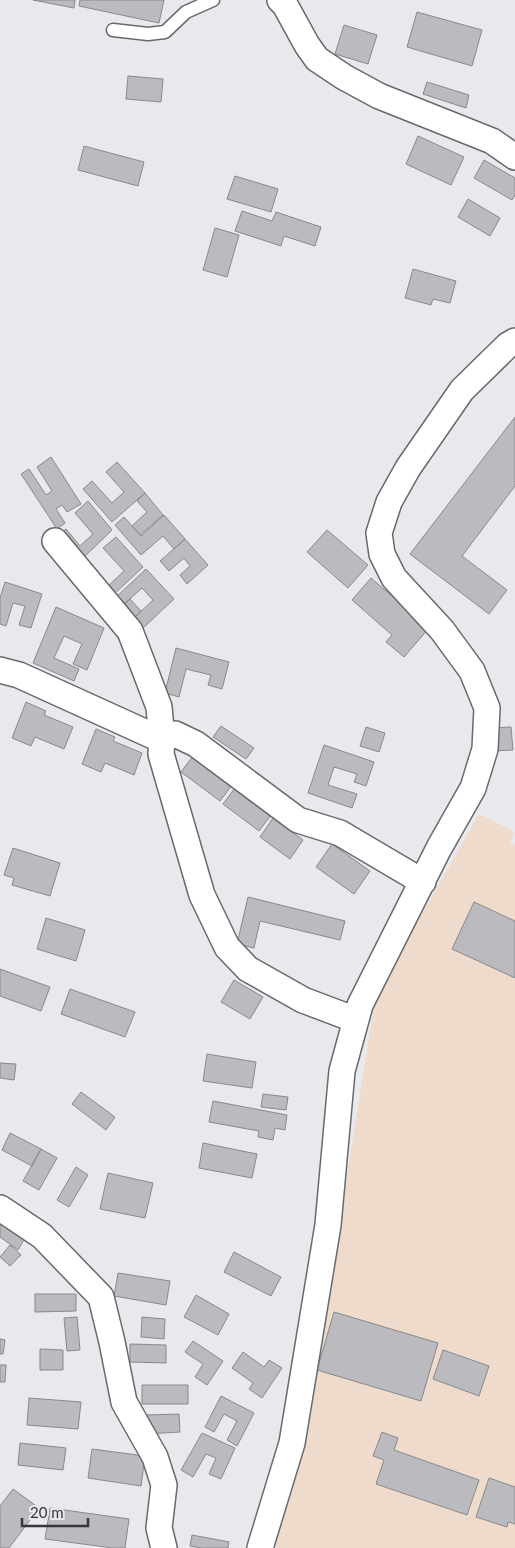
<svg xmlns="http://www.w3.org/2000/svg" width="515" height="1548" font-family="Lato,sans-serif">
<rect width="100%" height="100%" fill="#e8e8ed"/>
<!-- education -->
<path fill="#efdbcc" d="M479,814L515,832L510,842L515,845V1548H275L326,1308L376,994Z"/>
<!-- building -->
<path fill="#bababf" stroke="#88898d" d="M33,0H75L74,8Z
M80,0H164L159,23L79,6Z
M417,12L482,30L472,66L407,47Z
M344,25L377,35L368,64L335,54Z
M128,76L163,79L161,102L126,99Z
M427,82L469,95L466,108L423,94Z
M418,136L464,157L451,185L406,164Z
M84,146L144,162L138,186L78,170Z
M484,160L515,178V195L512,200L474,178Z
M235,176L278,189L271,212L227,199Z
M468,199L500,218L490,236L458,217Z
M242,211L272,221L276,212L321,227L315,246L284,236L281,246L235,231Z
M215,228L239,235L227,277L203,270Z
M413,269L456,281L450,303L433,299L431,305L405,298Z
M515,417V486L462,556L507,590L489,614L410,554Z
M51,457L81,504L67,512L62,505L56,509L65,523L57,529L21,474L29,469L46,495L52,491L37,467Z
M117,462L145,493L112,522L83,489L92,481L112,503L124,492L106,472Z
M145,493L163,515L140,535L132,526L147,512L137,501Z
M88,501L112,530L79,562L57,536L66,529L80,546L93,534L75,513Z
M164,515L185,539L174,549L163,536L141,555L115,525L124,517L141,536Z
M327,530L368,565L348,588L307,552Z
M116,537L143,567L112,596L105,589L124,571L103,548Z
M185,539L208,565L187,584L180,575L190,566L184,558L169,571L160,561Z
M146,569L174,599L142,629L133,619L153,600L142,588L121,607L114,599Z
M371,578L429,628L404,657L386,642L392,635L352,600Z
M5,582L42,594L31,628L19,625L25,606L13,603L6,626L0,624V598Z
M130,599L141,611L133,619L121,607Z
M56,607L104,628L87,670L73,664L82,644L64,636L54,658L79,669L74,681L33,663Z
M176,648L229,662L222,689L208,685L211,675L186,669L179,697L165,693Z
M26,702L46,711L44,715L73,727L64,749L35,737L31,746L12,738Z
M221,726L254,748L246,759L213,737Z
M366,727L385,733L379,752L360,746Z
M511,727L513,750L493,751L491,728Z
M96,729L115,737L113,741L142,753L134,775L105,763L101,772L82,764Z
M324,745L374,762L366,786L354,782L357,774L334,767L328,785L357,794L352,808L308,793Z
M193,756L232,785L220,801L181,772Z
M235,788L271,815L259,831L223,804Z
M273,818L303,840L290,859L260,837Z
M332,844L370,871L354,894L316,867Z
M13,848L60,863L50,896L12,885L14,878L4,875Z
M248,897L345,921L340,940L260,921L254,948L237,944Z
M474,902L515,921V978L452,949Z
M46,918L85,930L76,961L37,949Z
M0,969L50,987L41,1011L0,996Z
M234,980L263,997L250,1019L221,1002Z
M70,989L135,1012L125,1037L61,1014Z
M207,1054L256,1062L252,1088L203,1081Z
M0,1063L16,1064L14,1080L0,1078Z
M81,1092L115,1117L106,1130L72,1104Z
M263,1094L288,1097L286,1110L261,1107Z
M213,1101L287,1115L285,1130L275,1128L273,1140L258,1137L259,1131L209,1122Z
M10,1133L41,1149L32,1166L2,1150Z
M203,1143L257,1154L252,1178L199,1168Z
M41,1149L57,1158L39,1190L23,1181Z
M76,1167L88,1175L69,1207L57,1200Z
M108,1173L153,1183L145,1218L100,1209Z
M0,1218L26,1236L18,1250L0,1237Z
M10,1245L21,1255L10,1266L0,1257Z
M234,1252L281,1277L271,1296L224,1272Z
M118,1273L170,1281L166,1305L114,1296Z
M35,1294H76V1311L35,1312Z
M196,1295L229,1314L218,1335L184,1317Z
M334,1312L438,1343L421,1401L317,1370Z
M77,1317L80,1350L67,1351L64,1318Z
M142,1317L165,1319L164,1339L141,1337Z
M0,1339L5,1340L3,1354H0Z
M193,1341L223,1361L207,1385L195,1377L203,1364L185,1352Z
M130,1344L166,1345V1363L130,1362Z
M40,1349L63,1350V1370H40Z
M443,1350L489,1366L479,1396L433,1379Z
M243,1352L264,1367L269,1360L282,1368L262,1398L249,1389L253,1383L232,1368Z
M0,1365H6L5,1382H0Z
M142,1385H188V1404H142Z
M221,1396L254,1413L237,1446L227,1440L237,1421L224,1414L214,1432L205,1427Z
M29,1398L81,1402L78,1429L27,1425Z
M179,1414L180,1432L147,1434L146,1415Z
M382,1432L398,1438L394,1450L479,1480L467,1515L376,1484L384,1460L373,1456Z
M202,1433L235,1448L221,1479L209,1474L216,1458L206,1454L193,1477L181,1470Z
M20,1443L66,1448L63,1470L18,1465Z
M92,1449L145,1456L141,1486L88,1478Z
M489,1478L515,1487V1524L508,1522L507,1527L476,1517Z
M13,1489L39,1508L9,1548H0V1506Z
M50,1508L129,1519L125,1548H113L45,1539Z
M192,1535L229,1542L228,1548H202L190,1546Z"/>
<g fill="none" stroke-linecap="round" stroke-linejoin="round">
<!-- lane casing -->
<g stroke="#68696d" stroke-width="15">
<path id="lane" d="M113,30L148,34L165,32L186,12L213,0"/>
</g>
<!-- street casing -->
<g stroke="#68696d" stroke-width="28">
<path id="street" d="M280,0L285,5L307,45L317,59L344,77L379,96L492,141L515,157
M55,541L130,631L159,707L162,740L161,754L202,895L227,947L248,969L303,1000L356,1020
M0,670L19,675L162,740L175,734L196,744L298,820L340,833L423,882
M0,1208L42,1236L101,1297L112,1342L124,1402L155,1457L164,1485L159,1528L164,1548
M260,1548L292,1443L328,1225L342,1071L360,1005L439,848L473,788L485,749L487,708L472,671L442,630L394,578L382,554L379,533L389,502L408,468L462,390L508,345L515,341"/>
</g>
<!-- lane -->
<use href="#lane" stroke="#fff" stroke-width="12"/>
<!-- street -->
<use href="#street" stroke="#fff" stroke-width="25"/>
</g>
<!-- scale -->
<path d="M22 1518v8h66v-8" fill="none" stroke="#373739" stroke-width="2.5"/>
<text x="30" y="1518" font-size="15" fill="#373739" stroke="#e8e8ed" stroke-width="4" paint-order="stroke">20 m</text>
</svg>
